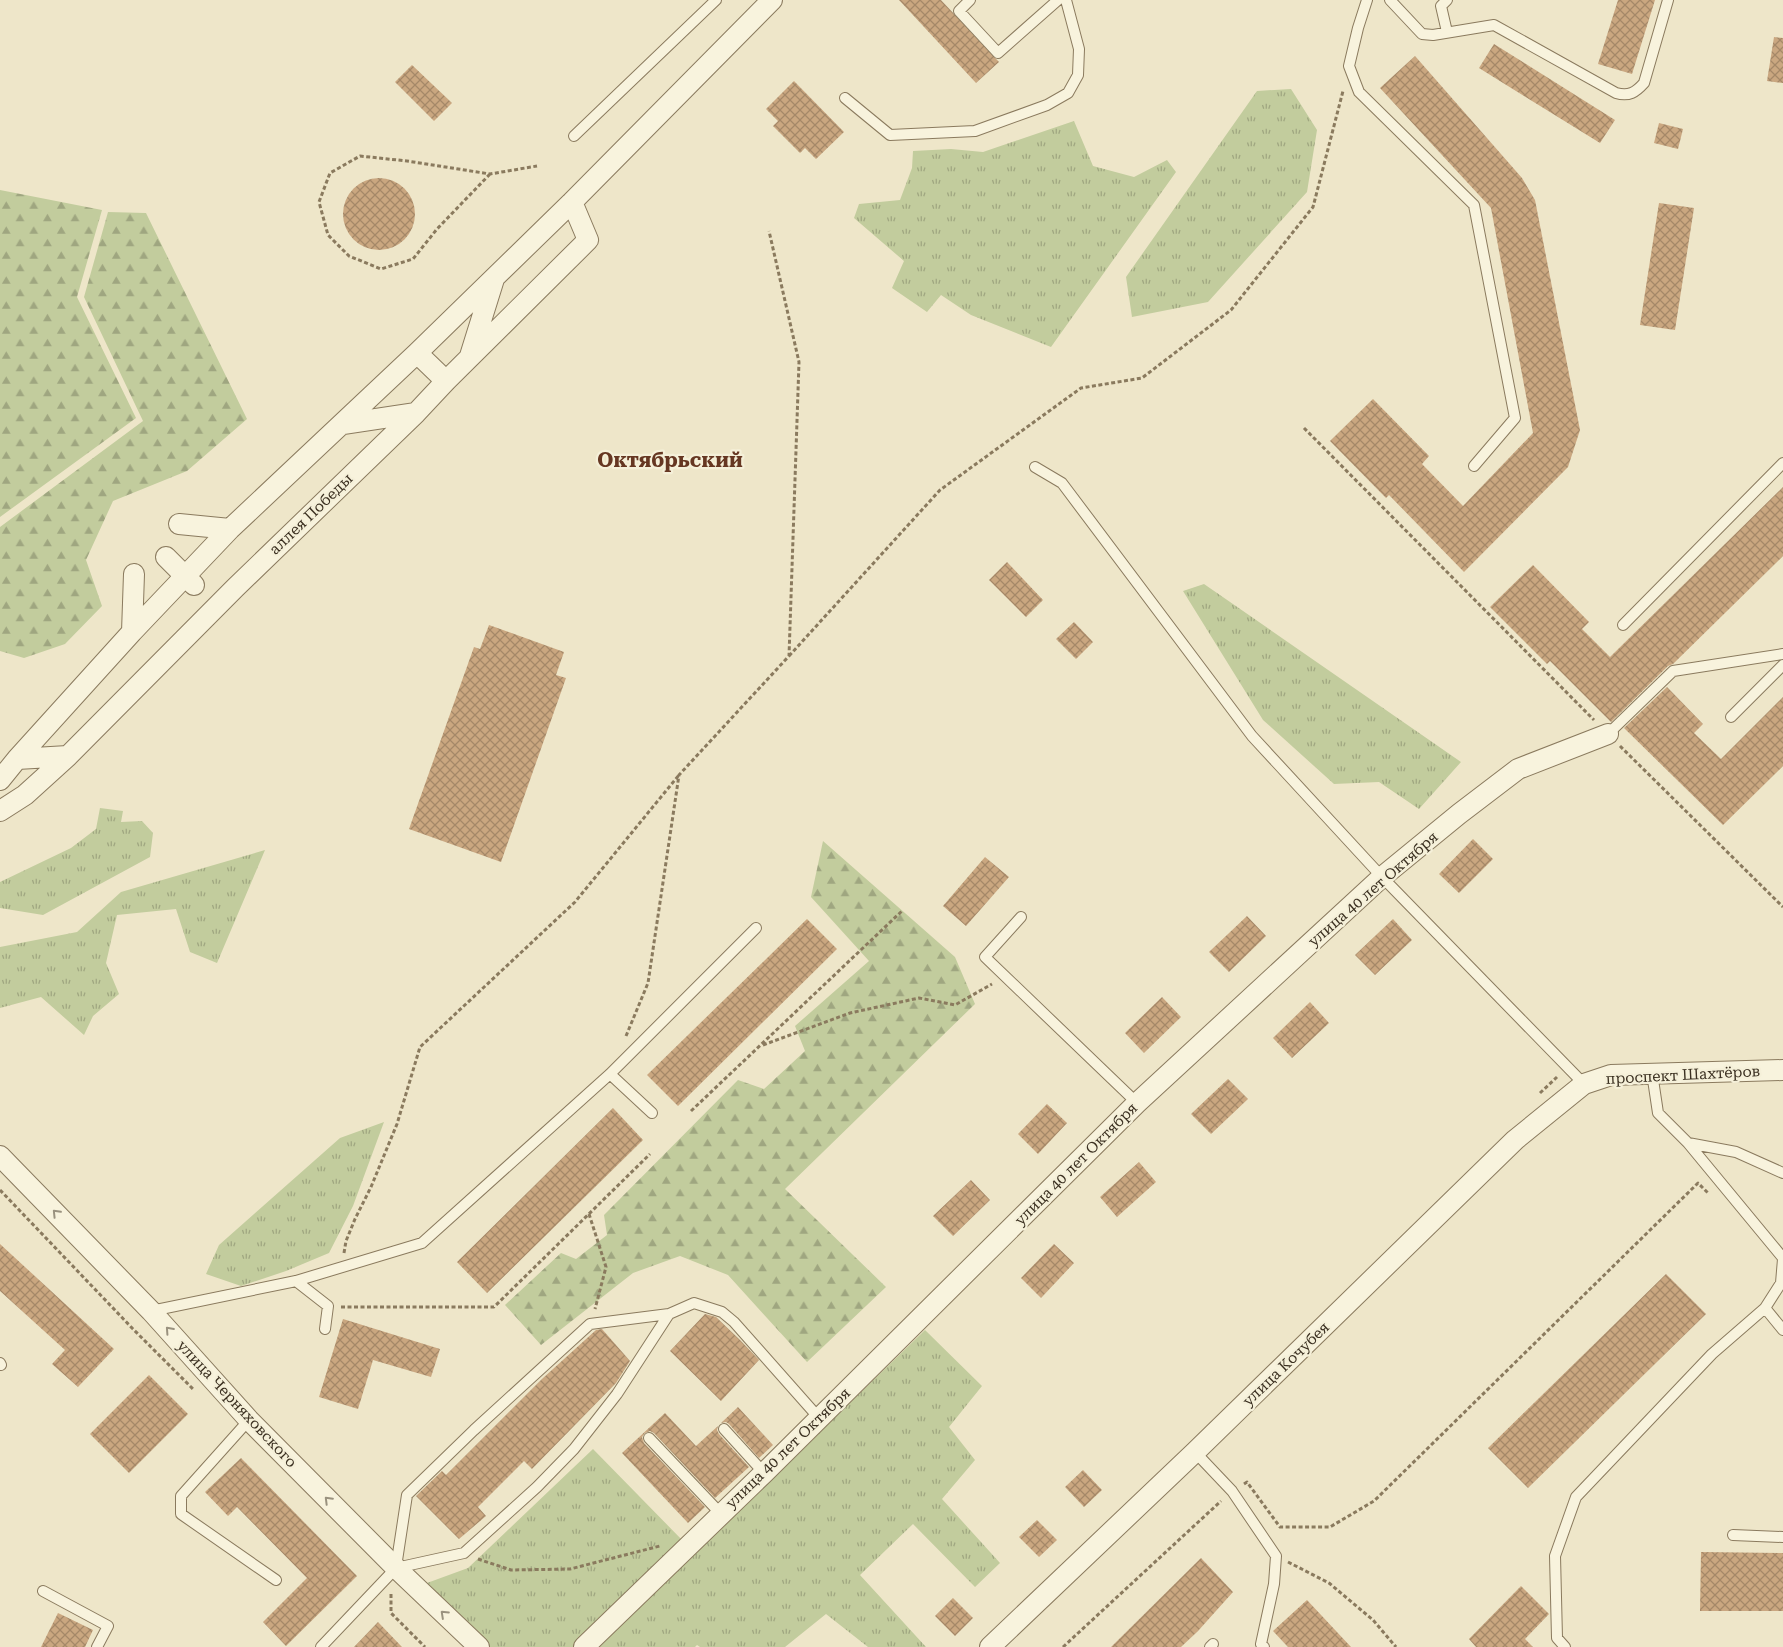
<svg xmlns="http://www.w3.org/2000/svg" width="1783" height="1647" font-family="'Roboto Serif',serif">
<defs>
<pattern id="grass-tufts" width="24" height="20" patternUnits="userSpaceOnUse" patternTransform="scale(1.25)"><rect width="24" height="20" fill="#c2cc9d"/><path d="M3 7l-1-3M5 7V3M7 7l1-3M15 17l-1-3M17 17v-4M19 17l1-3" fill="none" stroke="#9fa680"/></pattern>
<pattern id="forest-firs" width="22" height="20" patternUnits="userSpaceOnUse" patternTransform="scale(1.25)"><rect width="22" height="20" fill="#c2cc9d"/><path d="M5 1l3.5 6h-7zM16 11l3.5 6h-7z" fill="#9fa680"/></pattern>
<pattern id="building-cross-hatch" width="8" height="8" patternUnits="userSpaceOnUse" patternTransform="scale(1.25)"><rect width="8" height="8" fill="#caa780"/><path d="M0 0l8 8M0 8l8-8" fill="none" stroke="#a58868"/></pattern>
</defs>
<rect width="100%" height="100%" fill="#eee6c9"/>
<!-- grass -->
<path fill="url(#grass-tufts)" d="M1291,89L1317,130L1307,192L1208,302L1132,317L1126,277L1257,91Z
M1074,121L1093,166L1134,177L1167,160L1176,172L1051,347L971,315L941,295L927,312L892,288L904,261L854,218L859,204L900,200L912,168L913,151L951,149L983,152Z
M1204,584L1461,762L1419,809L1379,782L1334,784L1263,720L1183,591Z
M100,808L123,811L121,822L142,821L153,833L150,857L43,915L0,908V882L71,848L96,829Z
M265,850L217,963L190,952L176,909L117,915L106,963L119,994L93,1016L84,1035L41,997L0,1008V947L77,932L121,892Z
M384,1122L353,1206L329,1253L286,1271L241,1286L206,1274L219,1245L340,1138Z
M925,1330L982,1386L949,1427L975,1460L942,1499L1000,1563L975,1587L913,1524L860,1575L926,1647H868L826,1614L785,1647H700L697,1645L695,1647H598Z
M593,1449L684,1542L577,1647H490L427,1583L468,1568Z"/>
<!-- forest -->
<path fill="url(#forest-firs)" d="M0,190L102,210L77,297L136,418L0,517Z
M108,212L146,213L247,419L187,471L113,501L86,560L102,606L65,644L24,658L0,651V527L143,421L84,297Z
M823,841L955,957L975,1004L785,1189L886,1287L807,1362L728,1275L680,1256L633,1273L541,1345L505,1305L561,1253L576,1259L607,1235L604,1215L738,1080L764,1089L805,1051L795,1026L869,961L811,897Z"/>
<!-- building -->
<path fill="url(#building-cross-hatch)" d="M899,0H941L999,62L976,83Z
M1618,0H1655L1632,74L1598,64Z
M1774,37L1783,38V83L1767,81Z
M1494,44L1615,120L1600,143L1479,68Z
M1415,56L1522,178L1535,200L1580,430L1568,467L1464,572L1389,495L1386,498L1330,441L1373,399L1429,456L1422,464L1463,506L1533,433L1491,208L1380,88Z
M412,65L452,103L434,121L395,82Z
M794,81L844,132L816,159L805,148L800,153L773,126L778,121L766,109Z
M1659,123L1683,129L1678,149L1654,143Z
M343 214a36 36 0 1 1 72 0a36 36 0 1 1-72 0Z
M1659,203L1694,208L1675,330L1640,325Z
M1783,487V556L1673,664L1668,666L1611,722L1550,661L1547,664L1490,607L1533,565L1589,622L1582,629L1610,657Z
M1007,562L1043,600L1026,617L989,580Z
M1074,622L1093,642L1076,659L1056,639Z
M489,625L564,652L556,675L566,678L501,862L409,829L474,647L480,649Z
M1667,687L1703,724L1694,733L1721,759L1783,697V766L1723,825L1624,728Z
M1473,839L1493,859L1459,893L1439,874Z
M985,857L1009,877L966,926L943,906Z
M1247,916L1266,936L1229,972L1209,952Z
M807,919L837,949L678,1106L647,1075Z
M1393,919L1412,940L1375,975L1355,955Z
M1162,997L1181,1017L1144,1053L1125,1033Z
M1310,1002L1329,1023L1292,1058L1273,1038Z
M1228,1079L1248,1099L1211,1134L1191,1114Z
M1047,1104L1067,1123L1038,1154L1018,1134Z
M613,1108L643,1140L487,1293L457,1262Z
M1139,1162L1156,1182L1117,1217L1100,1197Z
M971,1180L990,1200L953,1236L933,1216Z
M0,1244L114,1349L78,1387L52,1364L65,1350L0,1291Z
M1054,1244L1074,1263L1041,1298L1021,1278Z
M1666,1274L1706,1314L1528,1488L1488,1448Z
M705,1314L716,1317L740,1340L759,1360L721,1401L670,1351Z
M343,1319L440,1349L431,1377L373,1360L358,1409L319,1397Z
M602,1329L630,1361L616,1383L532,1469L524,1461L478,1507L486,1516L459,1539L416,1496L442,1471L446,1475L542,1379L596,1330Z
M149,1375L188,1414L129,1473L90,1434Z
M738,1407L773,1445L759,1458L729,1424L726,1422L721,1423Z
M665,1413L696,1446L718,1426L717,1430L719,1434L749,1467L715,1498L654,1433L650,1431L645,1433L642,1437L644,1443L705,1507L688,1523L622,1453Z
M241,1458L357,1576L286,1646L263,1622L307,1578L237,1507L228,1516L205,1492Z
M1083,1470L1102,1490L1084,1507L1065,1487Z
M1037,1520L1057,1540L1039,1557L1019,1537Z
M1701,1552L1783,1553V1611H1700Z
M1201,1558L1233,1592L1198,1631L1181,1647H1111Z
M1521,1586L1549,1614L1525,1639L1533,1647H1476L1469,1639Z
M953,1598L973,1618L955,1636L935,1616Z
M1307,1600L1351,1647H1288L1273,1631Z
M58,1613L93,1630L85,1647H41Z
M378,1622L402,1647H354Z"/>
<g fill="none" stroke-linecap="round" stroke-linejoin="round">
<!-- lane casing -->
<g stroke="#8a7a5e" stroke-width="12">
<path id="lane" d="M970,0L959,11L998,53L1058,0
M1367,0L1358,28L1349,66L1359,92L1474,205L1515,418L1474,466
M1390,0L1422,34L1433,35L1494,25L1616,93C1629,97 1636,92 1644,83L1668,0
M1447,32L1441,6L1447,0
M845,98L890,135L975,131L1047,105L1068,93L1078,75L1079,49L1066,0
M574,136L716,0
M1035,467L1062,483L1252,736L1382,877L1584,1084
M1623,625L1783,463
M1731,717L1783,665
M1608,734L1673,671L1783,654
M1021,917L985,957L1137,1103
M1652,1073L1658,1113L1688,1143L1783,1258
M610,1074L652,1113
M1688,1143L1736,1152L1783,1173
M296,1281L328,1306L325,1329
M1765,1308L1783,1330
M151,1311L296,1281L422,1243L610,1074L756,928
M0,1363L1,1365
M249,1420L181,1496V1514L276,1580
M724,1429L764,1473
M649,1438L721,1514
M1195,1452L1232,1491L1276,1556L1274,1584L1261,1644L1264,1647
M1733,1535L1783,1537
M396,1567L407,1495L474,1430L590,1324L669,1314
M43,1591L108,1626L97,1647
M321,1647L396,1568L464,1553L537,1487L574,1449L617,1394L669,1314L694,1303L722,1312L734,1322L819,1418
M1210,1647L1213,1644
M1565,1647L1557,1638L1555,1556L1576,1497L1712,1354L1765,1308L1781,1283L1783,1259"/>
</g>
<!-- street casing -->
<g stroke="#8a7a5e" stroke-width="22">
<path id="street" d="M417,353L446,381
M470,356L494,279
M343,424L416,413
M179,524L230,529
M166,557L194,585
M132,632L134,574
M17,759L68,756
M0,780L17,759L132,632L230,529L417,353L572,202L772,0
M0,811L25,795L68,756L235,588L416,413L446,381L588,240L572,202
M0,1156L151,1311L249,1420L396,1568L479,1647
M584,1647L764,1473L1137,1103L1382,877L1459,814L1518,769L1608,734
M990,1647L1195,1452L1515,1140L1584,1084L1611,1075L1783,1070"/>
</g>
<!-- path -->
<path stroke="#8a7a5e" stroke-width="3" stroke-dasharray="4 2.5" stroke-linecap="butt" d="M490,174L437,229L413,259L381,269L349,256L328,235L319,202L330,173L360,156L407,161L490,174L537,166
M1304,428L1594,720
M789,656L940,490L1081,388L1142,378L1231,310L1313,207L1343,91
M1620,746L1783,907
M626,1036L648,983L679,775L789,656L799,362L769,231
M763,1045L850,1013L919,998L955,1005L992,984
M1540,1093L1557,1077
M691,1111L903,910
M0,1190L133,1329L193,1389
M589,1214L606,1267L595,1309
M344,1253L346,1241L355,1219L371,1187L397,1124L420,1047L575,902L679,775
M341,1307H494L650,1154
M1244,1484L1247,1482L1280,1527H1330L1374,1501L1698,1183L1708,1193
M478,1559L511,1570L570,1569L660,1546
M1288,1562L1329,1583L1373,1620L1396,1647
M391,1594V1613L425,1647
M1063,1647L1221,1501"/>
<!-- lane -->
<use href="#lane" stroke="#f8f3dd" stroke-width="10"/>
<!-- street -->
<use href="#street" stroke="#f8f3dd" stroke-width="20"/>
</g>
<!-- one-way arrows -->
<defs><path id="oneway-chevron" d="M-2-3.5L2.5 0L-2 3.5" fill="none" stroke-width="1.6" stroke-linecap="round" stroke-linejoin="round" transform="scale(1.25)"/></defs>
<g stroke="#9a927f">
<use href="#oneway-chevron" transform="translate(56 1213) rotate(-134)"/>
<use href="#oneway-chevron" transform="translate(169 1330) rotate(-132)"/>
<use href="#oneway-chevron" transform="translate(328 1500) rotate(-135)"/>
<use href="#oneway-chevron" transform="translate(444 1614) rotate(-137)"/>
</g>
<g text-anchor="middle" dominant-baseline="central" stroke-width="4.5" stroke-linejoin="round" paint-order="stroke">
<!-- street labels -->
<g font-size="15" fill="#3b3021" stroke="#f5f0d9">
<text transform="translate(311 514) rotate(-44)">аллея Победы</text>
<text transform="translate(1373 889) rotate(-41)">улица 40 лет Октября</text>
<text transform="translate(1683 1075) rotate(-3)">проспект Шахтёров</text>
<text transform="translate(1076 1164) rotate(-45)">улица 40 лет Октября</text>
<text transform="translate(1286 1364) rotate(-44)">улица Кочубея</text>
<text transform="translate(237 1404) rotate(47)">улица Черняховского</text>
<text transform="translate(788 1448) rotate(-44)">улица 40 лет Октября</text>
</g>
<!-- district labels -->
<g font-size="20" font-weight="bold" fill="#663722" stroke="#f5f0d9">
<text x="670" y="460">Октябрьский</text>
</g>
</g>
</svg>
